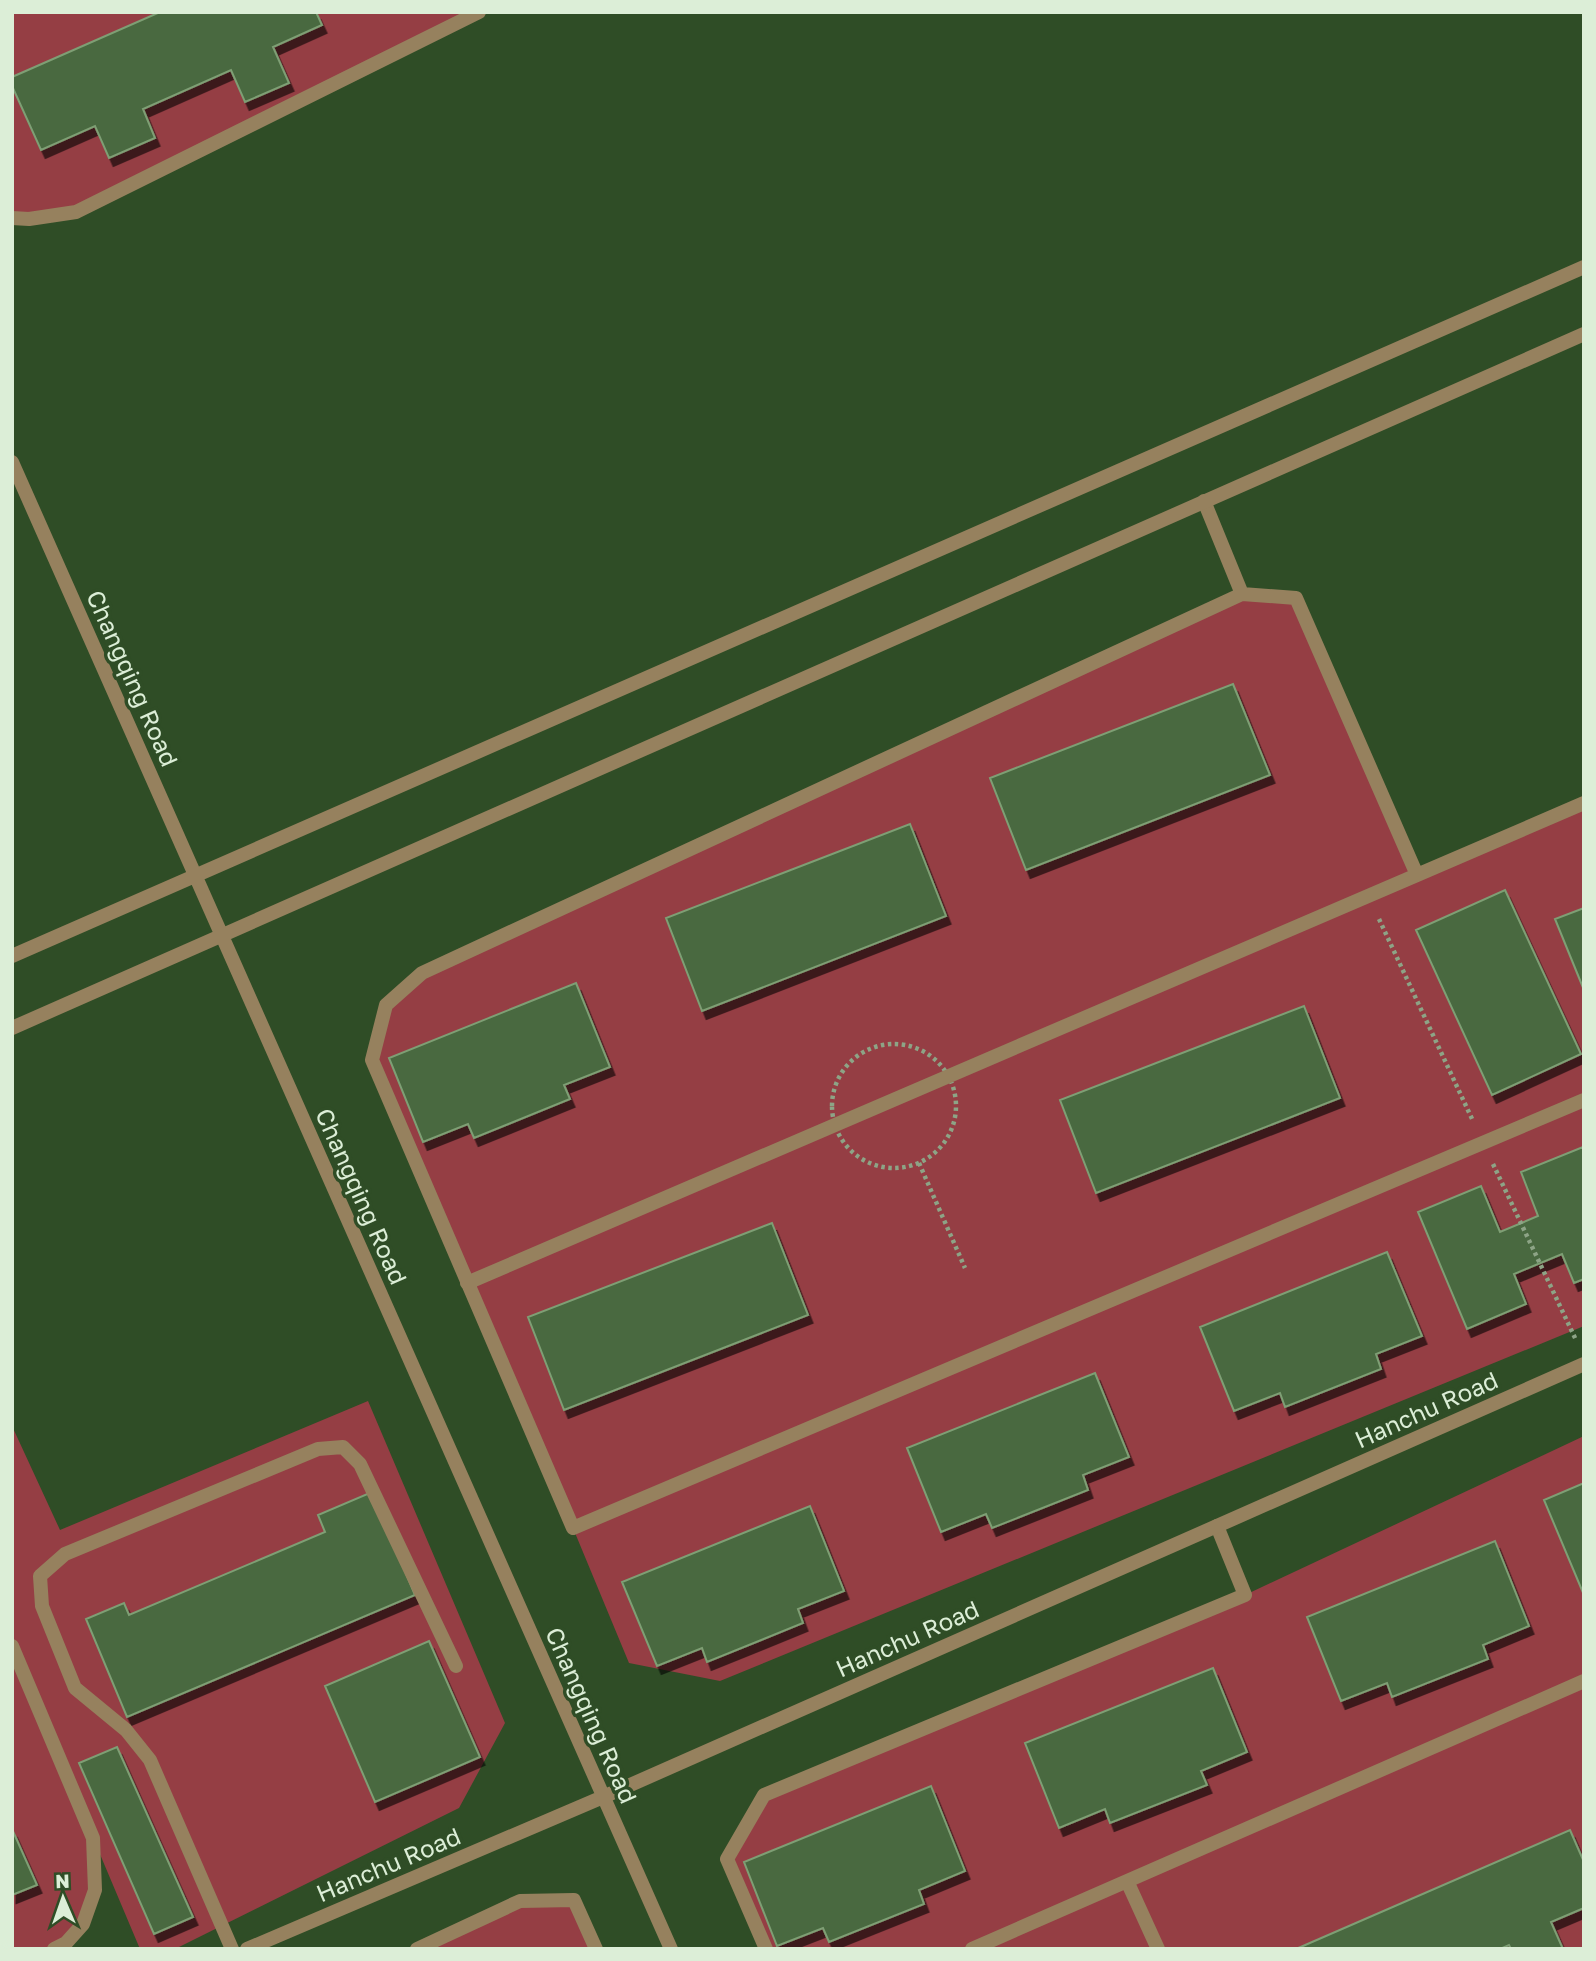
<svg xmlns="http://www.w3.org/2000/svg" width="1596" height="1961" font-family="'Golos Text',sans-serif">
<defs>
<filter id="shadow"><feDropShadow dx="4.5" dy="8" stdDeviation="0" flood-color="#0009"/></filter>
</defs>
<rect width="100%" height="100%" fill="#2f4d26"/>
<!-- green -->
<path fill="#953e44" d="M12,12H479L76,212L12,218Z
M1242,594L1296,598L1417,875L1584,803V1326L720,1681L629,1663L573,1528L372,1060L386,1005L422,973Z
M368,1401L505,1723L459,1808L175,1949H140L94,1840L95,1890L83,1924L54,1949H12V1426L60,1530Z
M1584,1436V1949H766L727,1859L764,1795L1245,1595Z
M574,1900L596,1949H417L520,1901Z"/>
<!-- building -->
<path fill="#4a6940" stroke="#7e9f74" stroke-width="2" filter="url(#shadow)" d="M160,12H316L322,25L273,47L289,83L245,102L231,70L143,109L155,138L109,158L95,126L41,150L12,86V77Z
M1233,684L1270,775L1026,870L990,778Z
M910,824L946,916L702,1011L666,918Z
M1505,890L1581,1054L1492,1095L1416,930Z
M1584,908V990L1555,919Z
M576,983L610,1067L564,1085L570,1099L474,1138L468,1124L423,1142L389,1058Z
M1304,1006L1340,1098L1096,1193L1060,1100Z
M1583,1147L1584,1279L1574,1283L1562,1254L1514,1274L1526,1304L1467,1329L1418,1212L1481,1186L1500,1232L1538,1216L1521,1172Z
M772,1223L808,1315L564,1410L528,1317Z
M1387,1252L1422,1336L1376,1354L1381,1369L1285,1407L1280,1393L1234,1411L1200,1327Z
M1095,1373L1129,1457L1083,1475L1088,1490L992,1528L986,1514L941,1532L907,1448Z
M1584,1483V1595L1544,1500Z
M372,1492L415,1595L127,1717L86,1619L124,1603L129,1615L325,1532L318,1515Z
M810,1506L844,1591L798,1609L803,1623L707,1662L702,1648L657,1666L622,1582Z
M1495,1541L1529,1626L1483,1645L1488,1659L1392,1697L1387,1683L1341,1701L1307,1617Z
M429,1641L480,1757L375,1802L325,1686Z
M1213,1668L1247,1752L1201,1771L1207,1785L1110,1823L1105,1809L1059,1828L1025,1743Z
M117,1747L193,1917L154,1934L79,1763Z
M931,1786L965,1871L919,1890L924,1904L829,1942L823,1928L777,1946L744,1862Z
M12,1829L37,1885L12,1895Z
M1570,1830L1584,1862V1908L1551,1922L1563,1949H1511L1509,1945L1500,1949H1296Z"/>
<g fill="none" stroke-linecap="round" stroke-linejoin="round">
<!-- path -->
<path stroke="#8da486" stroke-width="4.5" stroke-dasharray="3.5 3.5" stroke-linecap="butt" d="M1379,919L1473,1121
M832 1106a62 62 0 1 1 124 0a62 62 0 1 1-124 0Z
M919,1163L965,1268
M1493,1164L1576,1340"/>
<!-- service -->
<path stroke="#96815e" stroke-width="14" d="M12,218L29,219L76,212L479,12
M1204,501L1242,594
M1584,803L1417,875L1296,598L1242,594L422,973L386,1005L372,1060L573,1528L1584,1100
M467,1283L1417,875
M12,1646L93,1838L95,1890L83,1924L66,1943L54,1949
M1127,1881L1158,1949
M232,1949L150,1760L126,1730L75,1688L42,1606L40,1576L65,1554L318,1449L343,1447L360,1464L456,1666
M417,1949L520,1901L574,1900L596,1949
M766,1949L727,1859L764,1795L1245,1595L1217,1526
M972,1949L1584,1681"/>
<!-- minor -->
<path stroke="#96815e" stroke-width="14" d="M12,462L671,1949
M12,956L1584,267
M12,1028L1584,334
M247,1949L603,1797L1584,1364"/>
</g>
<g text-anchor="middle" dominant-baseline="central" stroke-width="7" stroke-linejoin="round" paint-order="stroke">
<!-- street labels -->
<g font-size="24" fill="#dceed7" stroke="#2f4d26">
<text transform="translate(133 678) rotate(66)">Changqing Road</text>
<text transform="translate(362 1196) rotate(66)">Changqing Road</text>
<text transform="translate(1426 1409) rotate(-24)">Hanchu Road</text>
<text transform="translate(907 1638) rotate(-24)">Hanchu Road</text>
<text transform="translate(592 1715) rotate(66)">Changqing Road</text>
<text transform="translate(388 1864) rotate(-23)">Hanchu Road</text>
</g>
</g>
<!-- border -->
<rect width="1596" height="1961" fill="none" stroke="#dceed7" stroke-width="28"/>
<!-- north arrow -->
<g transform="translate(63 1898) rotate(358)" stroke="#2f4d26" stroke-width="5" paint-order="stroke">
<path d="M0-5L12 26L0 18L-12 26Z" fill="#dceed7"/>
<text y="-10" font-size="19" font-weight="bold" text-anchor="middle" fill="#dceed7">N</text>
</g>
</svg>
